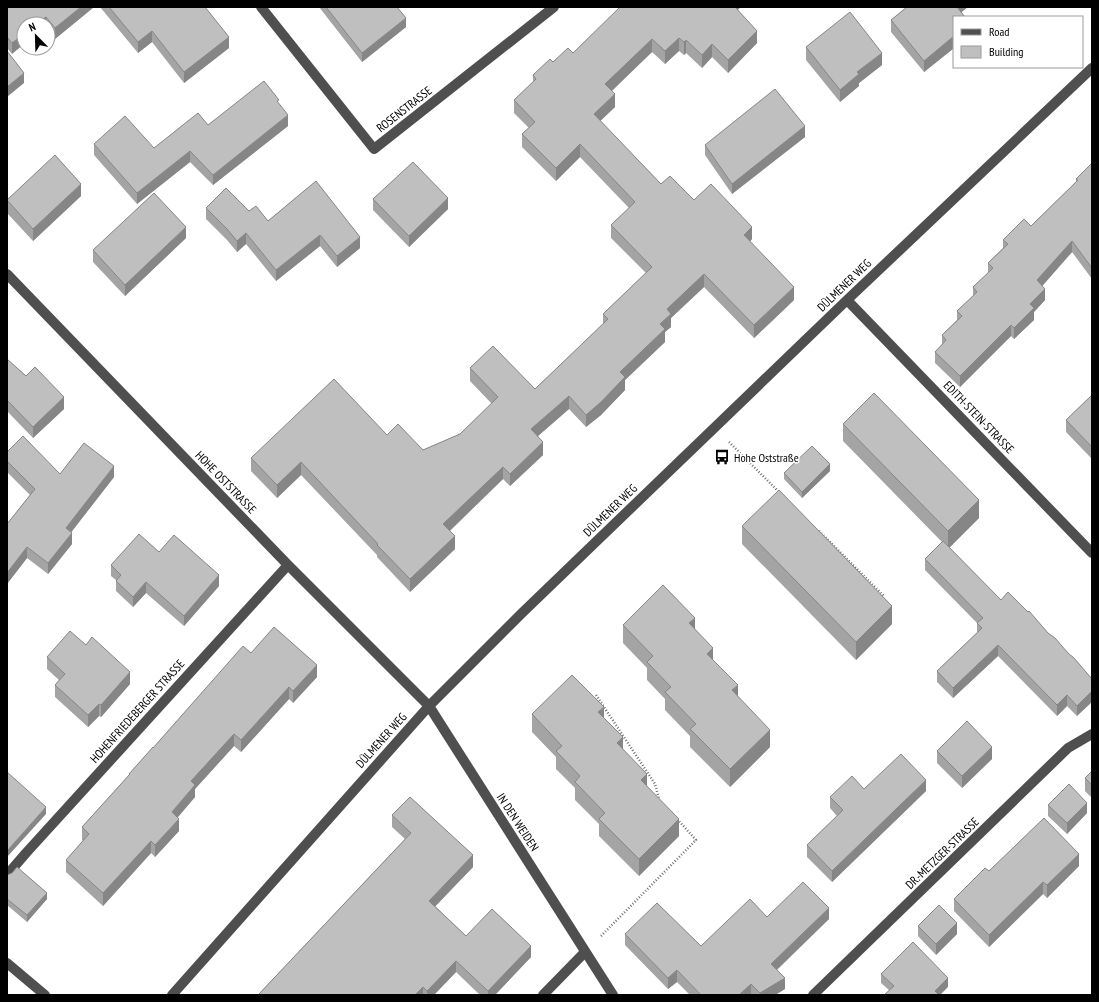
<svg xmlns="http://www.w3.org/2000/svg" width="1099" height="1002" font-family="'PT Sans Narrow',sans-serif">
<rect width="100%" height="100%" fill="#fff"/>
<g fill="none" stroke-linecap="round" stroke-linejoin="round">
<!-- path -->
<path stroke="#717171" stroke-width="2.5" stroke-dasharray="1 2" stroke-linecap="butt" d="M729,442L779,492
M819,531L884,596
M596,695L655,784L659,799
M601,936L696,840L678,820"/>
<!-- minor -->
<path stroke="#4f4f4f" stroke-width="10" d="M261,7L374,149L554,7
M7,274L288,565L429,706L613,995
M847,300L1092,553
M7,875L26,853L288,565
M7,963L45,995
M172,995L429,706L522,613L847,300L1092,68
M543,995L585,952
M813,995L1068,748L1092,734"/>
</g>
<!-- wall -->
<path fill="#a4a4a4" d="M7,7H94L55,39L48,30V24H24L12,54L7,48Z
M100,7H205L229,48L184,83L152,42L138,53Z
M319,7H397L406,27L362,62Z
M907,7H968L954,17V48L924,72L891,32V20Z
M738,10L757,43L728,73L712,57L702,68L686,53L684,55L679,51L665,64L652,52L612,91L615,107L600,121L661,184L694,200L752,239L750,242L794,300L754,338L704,287L671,318V327L665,332V342L625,380V390L601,415L586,427L569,409L538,436L543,455L510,486L503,479L450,531L455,549L410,592L377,557V555L301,475L277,498L251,471V458L387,435L423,450L460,434L492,404L470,381V368L535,389L603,324V314L646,273L611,238V225L629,208L580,157L556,181L522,147V134L529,128L514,113V100L533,82V75L553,62L573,53Z
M806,47L882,65L859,83V86L840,102L806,60Z
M279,104L288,126L213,185L190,162L137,204L94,155V144L154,148L208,125Z
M805,137L732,194L705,155V145Z
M1092,163V279L1072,252L1042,286L1045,300L1034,312V320L1014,339L1011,336L960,387L935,363V352L942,345V335L957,320V311L973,296V287L988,273V263L1003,248V240L1031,226L1076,182V179Z
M316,181L360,248L337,267L320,246L276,281L246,244L237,252L227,240L206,219V208L249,211L268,221Z
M81,196L33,241L7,213V200Z
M373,199L448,209L409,247L373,210Z
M186,238L125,296L93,262V250Z
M7,359L26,376L64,409L33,438L7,411Z
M1092,395V459L1066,432V420Z
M843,424L979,518L949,548L1001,600L1048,633L1092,679L1077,716L1067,706L1057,716L998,656L953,698L937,682V671L977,633V623L925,570V559L942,542L843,441Z
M7,452L60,474L114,477L71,532L72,544L48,574L27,558L7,584V524L30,495L7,472Z
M830,471L802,498L784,479V473Z
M742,526L892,624L856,660L742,544Z
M159,552L219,586L184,626L146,593L133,607L116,591V580L111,576V565Z
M623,625L695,629L713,660L738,697L770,747L730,787L690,747V736L665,710V699L647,680V668L623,643Z
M251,653L317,677L293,703L289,699L241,752L234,746L195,789V797L178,817L179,831L155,857L151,853L103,906L66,872V860L83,841L82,840V827L129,775V774L153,748Z
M47,657L130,684L101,717L99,716L88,727L55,697V685L59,680L47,669Z
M532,714L604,719L623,749L679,836L639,876L599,836V824L575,800V788L556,769V757L532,732Z
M937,751L992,759L962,788L937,763Z
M1092,771V798L1085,791V778Z
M864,789L926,791L832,882L807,857V845L837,816L830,808V797Z
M1048,805L1087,813L1067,834L1048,816Z
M392,815L473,867L435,906L466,936L531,957L495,995H480L456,972L434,995H258L405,839L392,827Z
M1079,866L1047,898L1043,894L989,947L954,911V899L989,871Z
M7,875L47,899L27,922L7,905Z
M767,917L829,919L777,970L785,989L775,995H690L677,982L668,989L625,945V934L701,946Z
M918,926L957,934L936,955L918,936Z
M881,974L948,987L889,990L881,983Z"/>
<!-- shaded-wall -->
<path fill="#868686" d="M81,7H94L55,39V28Z
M731,7H741L731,16Z
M955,7H968L955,17Z
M46,17V24H36Z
M406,18V27L362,62V53Z
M152,31V42L138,53V42Z
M757,31V43L728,73V60Z
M24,34V44L12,54V43Z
M954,36V48L924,72V61Z
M229,37V48L184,83V72Z
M679,38V51L665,64V51Z
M652,39V52L605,97V84Z
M686,40V53L684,55V42Z
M712,44V57L702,68V55Z
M882,53V65L859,83V86L840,102V90L857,72Z
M24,73V83L7,97V87Z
M615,94V107L594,127V114Z
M288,115V126L213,185V175Z
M805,126V137L732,194V184Z
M580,144V157L556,181V168Z
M190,151V162L137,204V193Z
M81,184V196L33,241V229Z
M448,198V209L409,247V236Z
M186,227V238L125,296V285Z
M752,227V239L744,248V235Z
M246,233V244L237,252V241Z
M320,235V246L276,281V270Z
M360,237V248L337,267V256Z
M1072,241V252L1037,292V280Z
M704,274V287L671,318V327L665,332V342L625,380V390L601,415L586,427V415L620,372L660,324L667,309Z
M794,287V300L754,338V325Z
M1045,289V300L1034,312V320L1014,339V328L1030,304Z
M1011,325V336L960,387V376Z
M569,396V409L531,442V429Z
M64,397V409L33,438V427Z
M543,442V455L510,486V474Z
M301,462V475L277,498V485Z
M830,464V471L802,498V492Z
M114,466V477L66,539V528Z
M503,467V479L443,537V524Z
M979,500V518L948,549V531Z
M72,533V544L48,574V563Z
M455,536V549L410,592V579Z
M27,547V558L7,584V573Z
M219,575V586L184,626V616Z
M146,582V593L133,607V597Z
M892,606V624L856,660V642Z
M695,618V635L689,623Z
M998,645V656L953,698V688Z
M713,648V666L707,654Z
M317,665V677L293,703V691Z
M130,672V684L101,717V705Z
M738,685V703L732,690Z
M289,687V699L241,752V740Z
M1092,691V702L1077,716V706Z
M1067,695V706L1057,716V705Z
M99,704V716L88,727V715Z
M604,707V725L598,712Z
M770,730V747L730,787V769Z
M234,734V746L195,789V797L172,824V812L191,781Z
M623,737V755L617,743Z
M992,747V759L962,788V776Z
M647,774V792L641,780Z
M926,780V791L832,882V871Z
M1087,803V813L1067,834V823Z
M46,807V814L7,857V851Z
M179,819V831L155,857V845Z
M679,819V836L639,876V859Z
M151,841V853L103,906V893Z
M1079,854V866L1047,898V885Z
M473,855V867L429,913V901Z
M1043,882V894L989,947V935Z
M47,893V899L27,922V915Z
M829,908V919L771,975V964Z
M957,923V934L936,955V944Z
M531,946V957L495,995H488V991Z
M456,961V972L434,995H427V991Z
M677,970V982L668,989V978Z
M785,978V989L775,995H760V993Z
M948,978V987L940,995H935V991Z
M751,984V995H739Z
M423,987V995H415Z"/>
<!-- building -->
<path fill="#bfbfbf" stroke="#868686" d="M7,7H81L55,28L46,17L36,24H24V34L12,43L7,37Z
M109,7H205L229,37L184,72L152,31L138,42Z
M326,7H397L406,18L362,53Z
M620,7H735L757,31L728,60L712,44L702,55L686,40L684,42L679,38L665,51L652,39L605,84L615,94L594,114L661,184L670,176L694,200L711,184L752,227L744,235L794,287L754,325L704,274L667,309L671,314L660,324L665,329L620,372L625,377L601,402L586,415L569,396L531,429L543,442L510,474L503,467L443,524L455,536L410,579L377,545L378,544L301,462L277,485L251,458L334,379L387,435L398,424L423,450L460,434L498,397L470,368L493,346L535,389L608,319L603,314L652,267L611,225L635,202L580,144L556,168L522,134L535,122L514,100L536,79L533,75L550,59L553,62L568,48L573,53Z
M907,7H957L965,17H954V36L924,61L891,20Z
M850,12L882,53L857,72L859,74L840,90L806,47Z
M7,51L24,73L7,87Z
M264,81L279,100L277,101L288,115L213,175L190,151L137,193L94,144L125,116L154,148L198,113L208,125Z
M775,89L805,126L732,184L705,145Z
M55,155L81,184L33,229L7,200Z
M413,162L448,198L409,236L373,199Z
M1092,163V268L1072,241L1037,280L1045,289L1030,304L1034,308L1014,328L1011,325L960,376L935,352L946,340L942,335L962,316L957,311L977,292L973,287L993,268L988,263L1008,244L1003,240L1024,219L1031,226L1078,180L1076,179Z
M316,181L360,237L337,256L320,235L276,270L246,233L237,241L227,229L206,208L226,188L249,211L256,206L268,221Z
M154,193L186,227L125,285L93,250Z
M7,359L26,376L35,367L64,397L33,427L7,400Z
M874,393L979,500L948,531L843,424Z
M1092,395V447L1066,420Z
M23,436L60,474L84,443L114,466L66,528L72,533L48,563L27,547L7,573V534L8,533L7,532V524L35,489L7,461V452Z
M812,446L830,464L802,492L784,473Z
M779,490L892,606L856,642L742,526Z
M139,534L159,552L174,535L219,575L184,616L146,582L133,597L116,581L121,575L111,565Z
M943,541L1001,600L1008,592L1028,612L1029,611L1048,633L1055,638L1068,653L1074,658L1092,679V691L1077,706L1067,695L1057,705L998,645L953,688L937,671L982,628L977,623L983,618L925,559Z
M663,585L695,618L689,623L713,648L707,654L738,685L732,690L770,730L730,769L690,729L696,724L665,692L671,687L647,662L653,656L623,625Z
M274,627L317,665L293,691L289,687L241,740L234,734L191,781L195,785L172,812L179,819L155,845L151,841L103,893L66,860L89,834L82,827L130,774H129L153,747V748L243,646L251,653Z
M70,631L86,645L92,637L130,672L101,705L99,704L88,715L55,685L65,674L47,657Z
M572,675L604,707L598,712L623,737L617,743L647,774L641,780L679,819L639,859L599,819L605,813L575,782L580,776L556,751L562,746L532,714Z
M967,721L992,747L962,776L937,751Z
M901,754L926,780L832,871L807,845L843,810L830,797L852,776L864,789Z
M1092,771V785L1085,778Z
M7,772L46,807L7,851Z
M1069,784L1087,803L1067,823L1048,805Z
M410,797L473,855L429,901L466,936L492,909L531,946L488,991L456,961L427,991L423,987L415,995H258L411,833L392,815Z
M1044,818L1079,854L1047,885L1043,882L989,935L954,899L985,868L989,871Z
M17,867L47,893L27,915L7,899V875L12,873Z
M803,882L829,908L771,964L785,978L760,993L751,984L739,995H701L677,970L668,978L625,934L657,903L701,946L750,899L767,917Z
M939,905L957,923L936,944L918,926Z
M913,942L948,978L935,991L939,995H884L894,986L881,974Z"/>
<!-- icons -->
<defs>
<g id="bus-bare" transform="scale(1.2)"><path d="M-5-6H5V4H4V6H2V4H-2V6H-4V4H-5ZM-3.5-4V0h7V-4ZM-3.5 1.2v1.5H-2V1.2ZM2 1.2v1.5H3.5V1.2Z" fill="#000" stroke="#fff" stroke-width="2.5" paint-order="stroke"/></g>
</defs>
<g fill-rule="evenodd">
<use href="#bus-bare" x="722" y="457"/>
</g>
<g text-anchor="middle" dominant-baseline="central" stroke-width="3" stroke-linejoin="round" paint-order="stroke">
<!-- street labels -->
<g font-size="12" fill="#000" stroke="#fff">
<text transform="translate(404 109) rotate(-38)">ROSENSTRASSE</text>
<text transform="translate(844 285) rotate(-44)">DÜLMENER WEG</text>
<text transform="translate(979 417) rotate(46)">EDITH-STEIN-STRASSE</text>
<text transform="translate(226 482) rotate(46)">HOHE OSTSTRASSE</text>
<text transform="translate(610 510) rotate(-44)">DÜLMENER WEG</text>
<text transform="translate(137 711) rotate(-48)">HOHENFRIEDEBERGER STRASSE</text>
<text transform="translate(381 740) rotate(-48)">DÜLMENER WEG</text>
<text transform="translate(518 822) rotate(57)">IN DEN WEIDEN</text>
<text transform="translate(942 853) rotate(-44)">DR.-METZGER-STRASSE</text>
</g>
<!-- poi labels -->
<g font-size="12" fill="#000" stroke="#fff" text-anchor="start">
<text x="734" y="457">Hohe Oststraße</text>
</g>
</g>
<!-- border -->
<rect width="1099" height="1002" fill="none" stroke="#000000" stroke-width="16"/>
<!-- legend -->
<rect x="953" y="16" width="130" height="52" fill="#ffffff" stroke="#999999"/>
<rect x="961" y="29" width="20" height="6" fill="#4f4f4f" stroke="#999999"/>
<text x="989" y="36" font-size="12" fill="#000000">Road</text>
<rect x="961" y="46" width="20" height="12" fill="#bfbfbf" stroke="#999999"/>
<text x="989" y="56" font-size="12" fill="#000000">Building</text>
<!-- north arrow -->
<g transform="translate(36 36) rotate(337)"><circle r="19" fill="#ffffff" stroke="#999999"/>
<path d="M0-3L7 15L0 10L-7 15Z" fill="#000000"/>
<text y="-6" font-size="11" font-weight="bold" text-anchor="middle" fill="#000000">N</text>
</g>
</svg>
